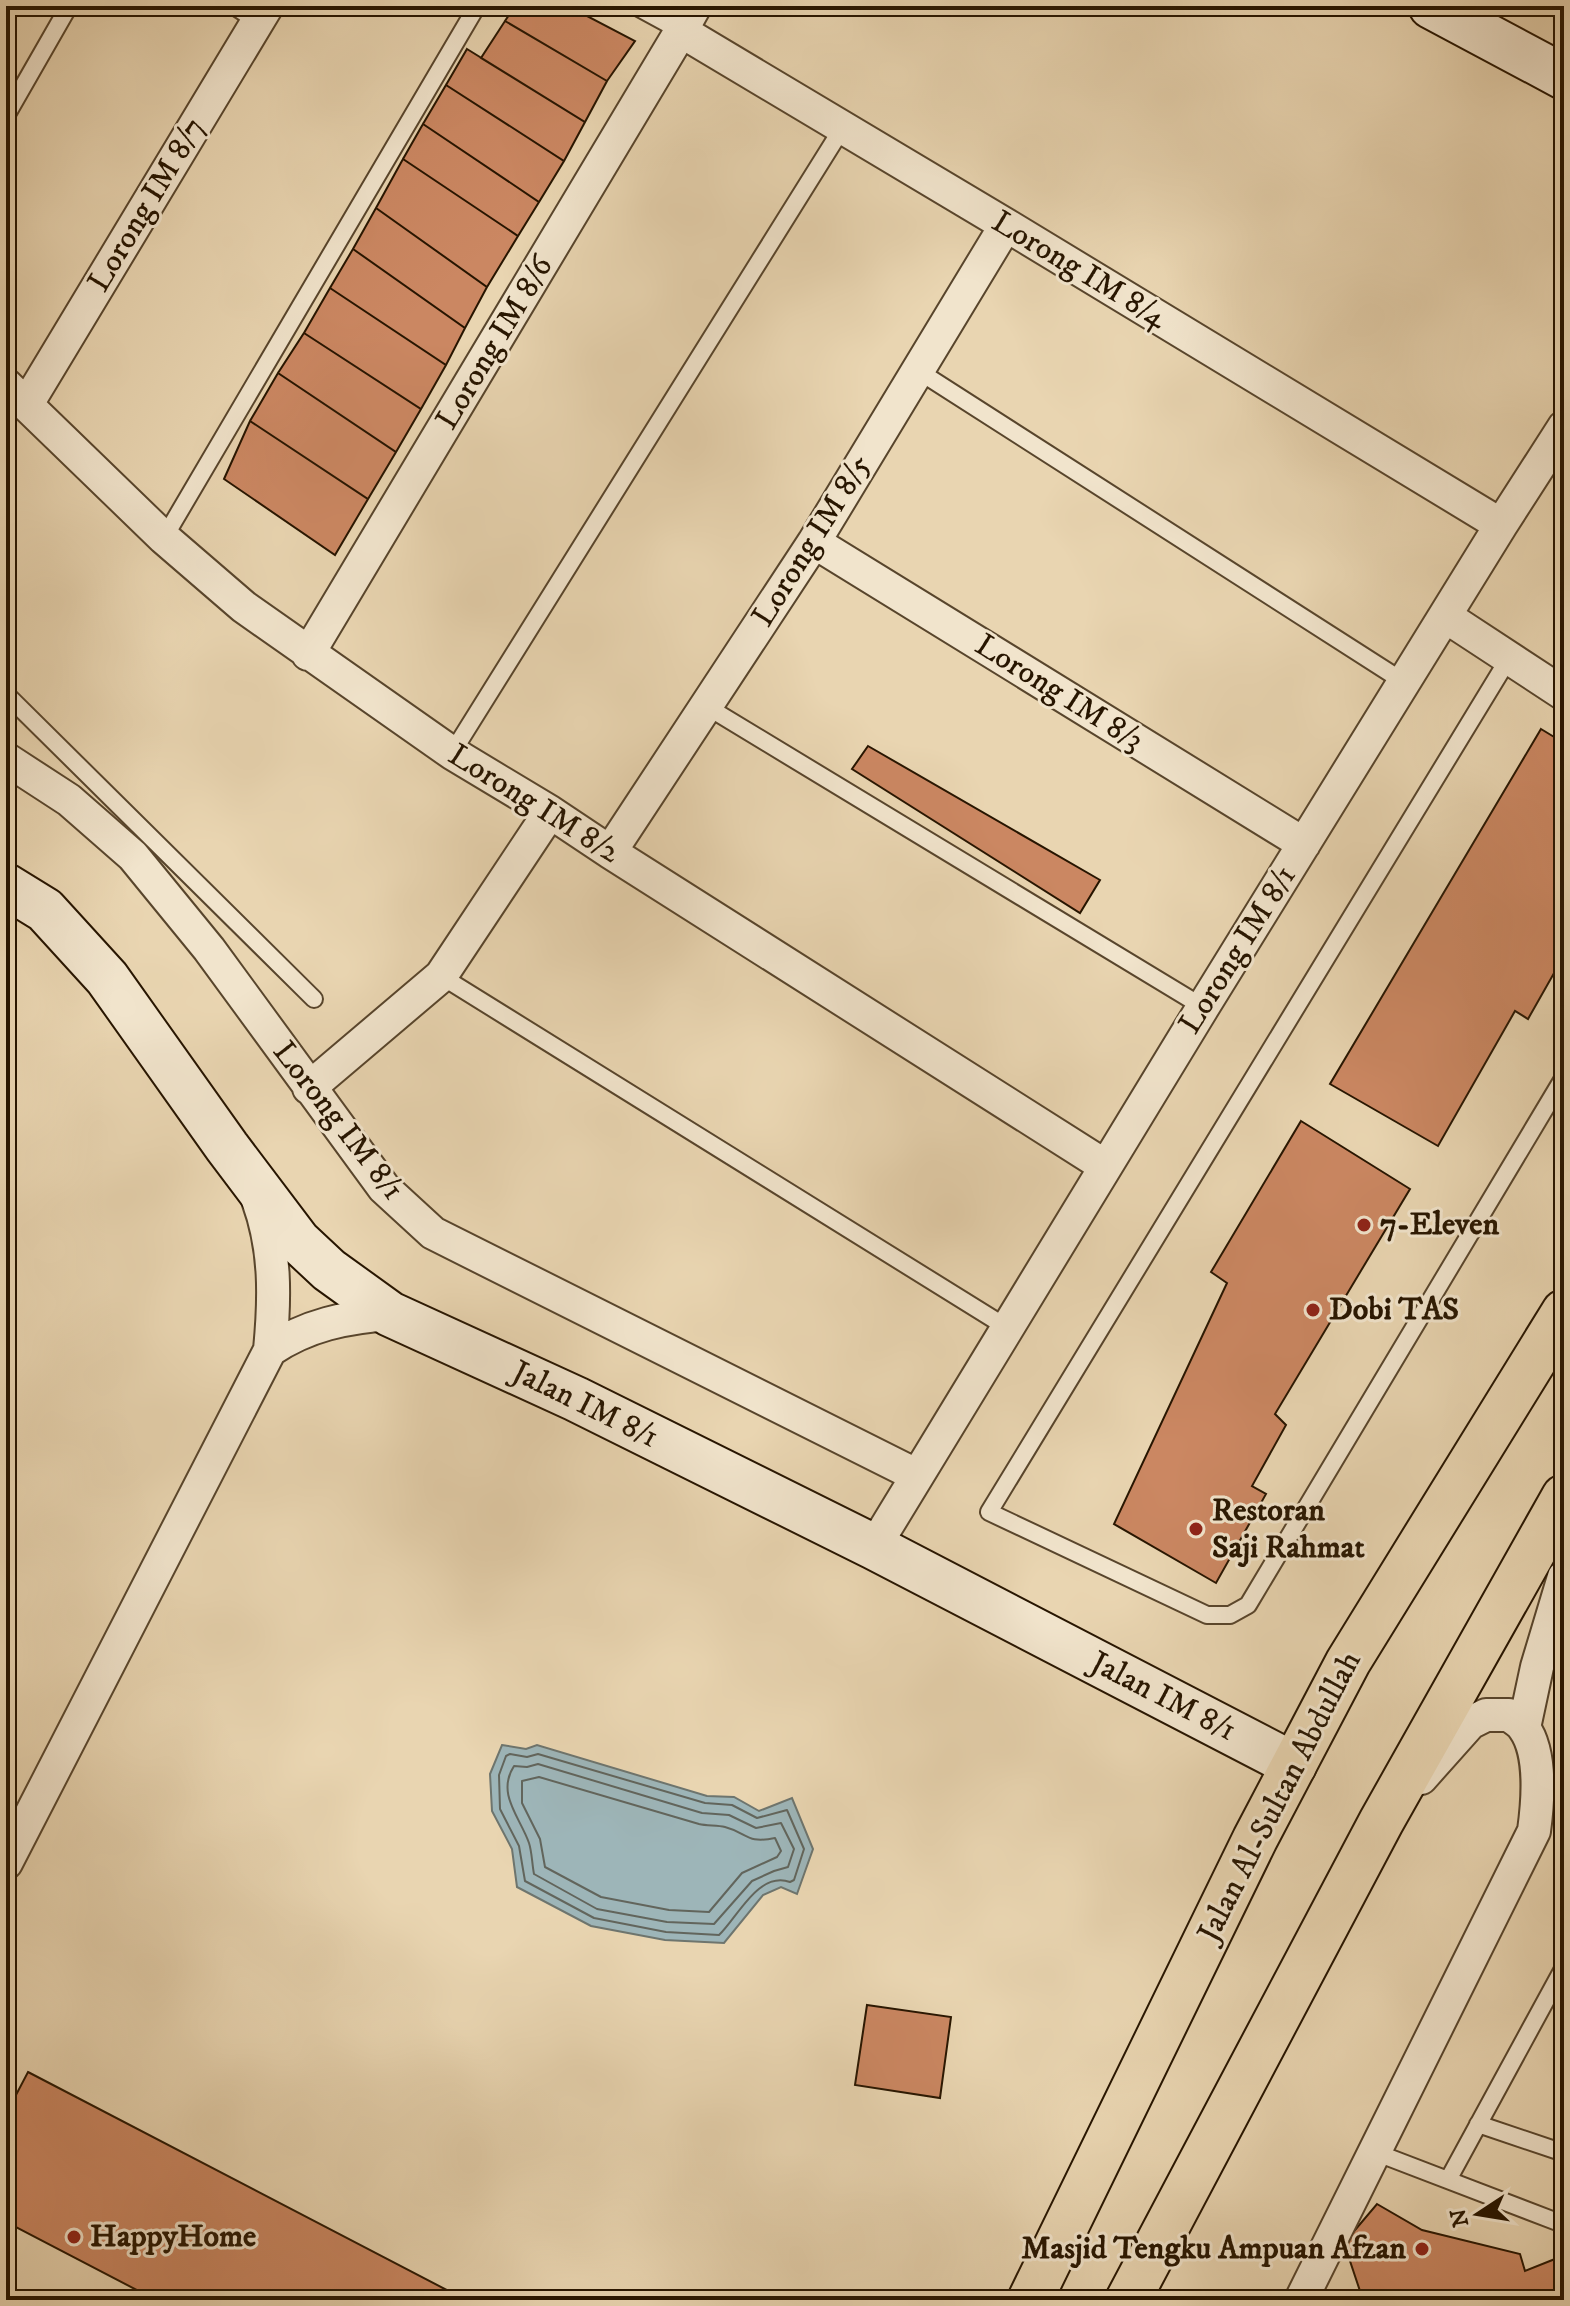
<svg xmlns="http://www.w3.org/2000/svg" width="1570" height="2306" font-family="'IM FELL DW Pica',serif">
<rect width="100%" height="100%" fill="#e9d5b1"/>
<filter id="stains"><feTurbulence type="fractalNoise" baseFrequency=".0025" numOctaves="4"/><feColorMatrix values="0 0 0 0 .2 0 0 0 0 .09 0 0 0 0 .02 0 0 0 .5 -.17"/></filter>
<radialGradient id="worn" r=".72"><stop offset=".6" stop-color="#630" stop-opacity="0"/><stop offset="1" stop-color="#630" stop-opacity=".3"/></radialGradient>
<!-- water -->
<path fill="#9db5b8" stroke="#6e756e" stroke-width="2" d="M502,1745L526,1749L537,1745L707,1796L734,1797L759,1811L792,1798L813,1849L797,1894L781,1887L763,1895L724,1943L665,1940L591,1926L517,1887L512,1849L492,1811L490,1774Z"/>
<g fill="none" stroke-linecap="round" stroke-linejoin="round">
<!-- shore -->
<path stroke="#62655c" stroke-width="2" d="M538,1754L705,1803L732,1805L757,1818L787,1810L804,1849L794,1880L790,1882C758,1871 738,1917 719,1935L666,1932L594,1918L525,1881L519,1846L500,1809L499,1775L506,1756L510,1754L527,1757Z
M538,1764L702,1813L729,1815L756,1828L781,1823L794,1849L788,1867L774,1871L752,1881L714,1924L667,1922L597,1909L534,1874C532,1864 532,1852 529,1843C520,1817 496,1794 514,1766L527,1767Z
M539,1777L699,1824C707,1826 717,1825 725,1827C748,1833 746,1844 775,1838L781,1851L777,1857L742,1873L709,1912L669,1910L601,1897L545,1867L540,1839L522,1803V1781Z"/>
</g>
<!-- building -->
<path fill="#cb8762" stroke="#271500" stroke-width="2" d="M515,6H568L635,41L607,81L505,21Z
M505,21L607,81L585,122L481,58Z
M467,49L585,122L564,161L446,85Z
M446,85L564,161L539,202L423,124Z
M423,124L539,202L518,236L403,159Z
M403,159L518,236L487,287L376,208Z
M376,208L487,287L465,328L353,249Z
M353,249L465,328L446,365L330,288Z
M330,288L446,365L421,409L304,333Z
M304,333L421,409L396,452L278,373Z
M278,373L396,452L368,499L250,421Z
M250,421L368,499L335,555L224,479Z
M1541,729L1564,743V960L1562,959L1528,1019L1515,1011L1438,1146L1330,1084Z
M868,746L1100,880L1080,913L852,769Z
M1301,1121L1410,1189L1275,1414L1286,1425L1252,1486L1266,1494L1216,1583L1114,1524L1227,1283L1211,1272Z
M867,2005L951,2017L940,2098L855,2085Z
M28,2072L466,2300H156L6,2222V2114Z
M1377,2204L1422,2230L1520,2254L1525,2271L1560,2257L1564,2260V2300H1459L1410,2292L1363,2300L1344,2243Z"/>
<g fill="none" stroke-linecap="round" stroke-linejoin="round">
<!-- lane casing -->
<g stroke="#58452c" stroke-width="20">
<path id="lane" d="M234,6L257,21
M635,6L681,31
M6,116L69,6
M917,370L1404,682
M164,538L477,6
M1509,658L989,1512L1207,1615H1230L1248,1605L1564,1077
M6,694L314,999
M706,706L1203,1007
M452,753L843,127
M441,976L1006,1327
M1478,2124L1564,2153
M1376,2150L1385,2156L1560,2223
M1448,2180L1564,1967"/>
</g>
<!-- street casing -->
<g stroke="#58452c" stroke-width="36">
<path id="street" d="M695,6L681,31L1006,225L1501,525
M6,385L164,538L244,607L452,753L550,812L610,852L1105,1166
M27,404L267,6
M814,542L1304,844
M1445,616L1564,694
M308,654L681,31
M6,759L69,800L133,856L209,949L384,1188L433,1233L916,1475
M610,852L814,542L1006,225
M309,1088L441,976L550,812
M270,1350C307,1325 346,1317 390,1314
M874,1547L1203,1007L1501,525L1564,427
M1524,1728L1537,1667L1564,1577
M6,1863L270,1350C275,1298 276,1249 258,1200
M1301,2300L1534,1831C1538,1802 1542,1753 1524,1728C1521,1723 1514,1719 1509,1715H1486L1470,1723L1421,1778"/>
</g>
<!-- secondary casing -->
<g stroke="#271500" stroke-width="48">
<path id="secondary" d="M1431,6L1564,77
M6,886L45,910L107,978L227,1147L298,1241L329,1270L390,1314L576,1399L874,1547L1294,1765"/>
</g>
<!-- primary casing -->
<g stroke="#271500" stroke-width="48">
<path id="primary" d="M1030,2300L1255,1839L1348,1662L1564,1312
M1128,2300L1381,1822L1564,1497"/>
</g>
<!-- lane -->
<use href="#lane" stroke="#f1e4cc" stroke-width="16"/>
<!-- street -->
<use href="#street" stroke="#f1e4cc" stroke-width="32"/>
<!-- secondary -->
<use href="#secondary" stroke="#f1e4cc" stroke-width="44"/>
<!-- primary -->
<use href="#primary" stroke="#e9d5b1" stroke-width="44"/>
</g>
<!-- markers -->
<g fill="#8f2418" stroke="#f1e4cc" stroke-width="3">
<circle cx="1364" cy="1225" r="8"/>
<circle cx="1313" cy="1310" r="8"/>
<circle cx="1196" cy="1529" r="8"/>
<circle cx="74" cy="2237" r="8"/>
<circle cx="1422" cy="2249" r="8"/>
</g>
<g text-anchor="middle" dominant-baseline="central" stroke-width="6" stroke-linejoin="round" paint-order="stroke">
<!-- street labels -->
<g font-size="32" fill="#271500" stroke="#f1e4cc">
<text transform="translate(147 205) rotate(-59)">Lorong IM 8/7</text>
<text transform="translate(1079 270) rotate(31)">Lorong IM 8/4</text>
<text transform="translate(495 343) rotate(-59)">Lorong IM 8/6</text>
<text transform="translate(812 541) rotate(-58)">Lorong IM 8/5</text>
<text transform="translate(1059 693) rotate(32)">Lorong IM 8/3</text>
<text transform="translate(534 804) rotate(32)">Lorong IM 8/2</text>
<text transform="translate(1238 950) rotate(-58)">Lorong IM 8/1</text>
<text transform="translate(338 1121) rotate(52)">Lorong IM 8/1</text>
<text transform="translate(585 1405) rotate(26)">Jalan IM 8/1</text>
<text transform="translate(1163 1697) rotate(27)">Jalan IM 8/1</text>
<text transform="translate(1280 1797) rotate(-63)">Jalan Al-Sultan Abdullah</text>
</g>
<!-- poi labels -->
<g font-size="32" font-weight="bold" fill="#271500" stroke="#f1e4cc" text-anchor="start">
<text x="1380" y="1225">7-Eleven</text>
<text x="1329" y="1310">Dobi TAS</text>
<text x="1212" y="1511">Restoran<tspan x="1212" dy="37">Saji Rahmat</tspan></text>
<text x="90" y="2237">HappyHome</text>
<text x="1406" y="2249" text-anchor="end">Masjid Tengku Ampuan Afzan</text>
</g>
</g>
<!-- margin -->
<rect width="1570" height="2306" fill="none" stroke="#e9d5b1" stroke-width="32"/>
<rect x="8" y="8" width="1554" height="2290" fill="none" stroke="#271500" stroke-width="4"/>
<rect x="16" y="16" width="1538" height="2274" fill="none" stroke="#271500" stroke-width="2"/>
<!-- north arrow -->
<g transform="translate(1478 2214) rotate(258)" stroke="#f1e4cc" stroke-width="6" paint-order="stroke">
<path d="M0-6L14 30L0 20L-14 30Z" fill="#271500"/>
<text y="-12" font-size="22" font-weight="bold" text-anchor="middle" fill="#271500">N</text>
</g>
<rect width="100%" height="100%" filter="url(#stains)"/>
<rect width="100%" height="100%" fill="url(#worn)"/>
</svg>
